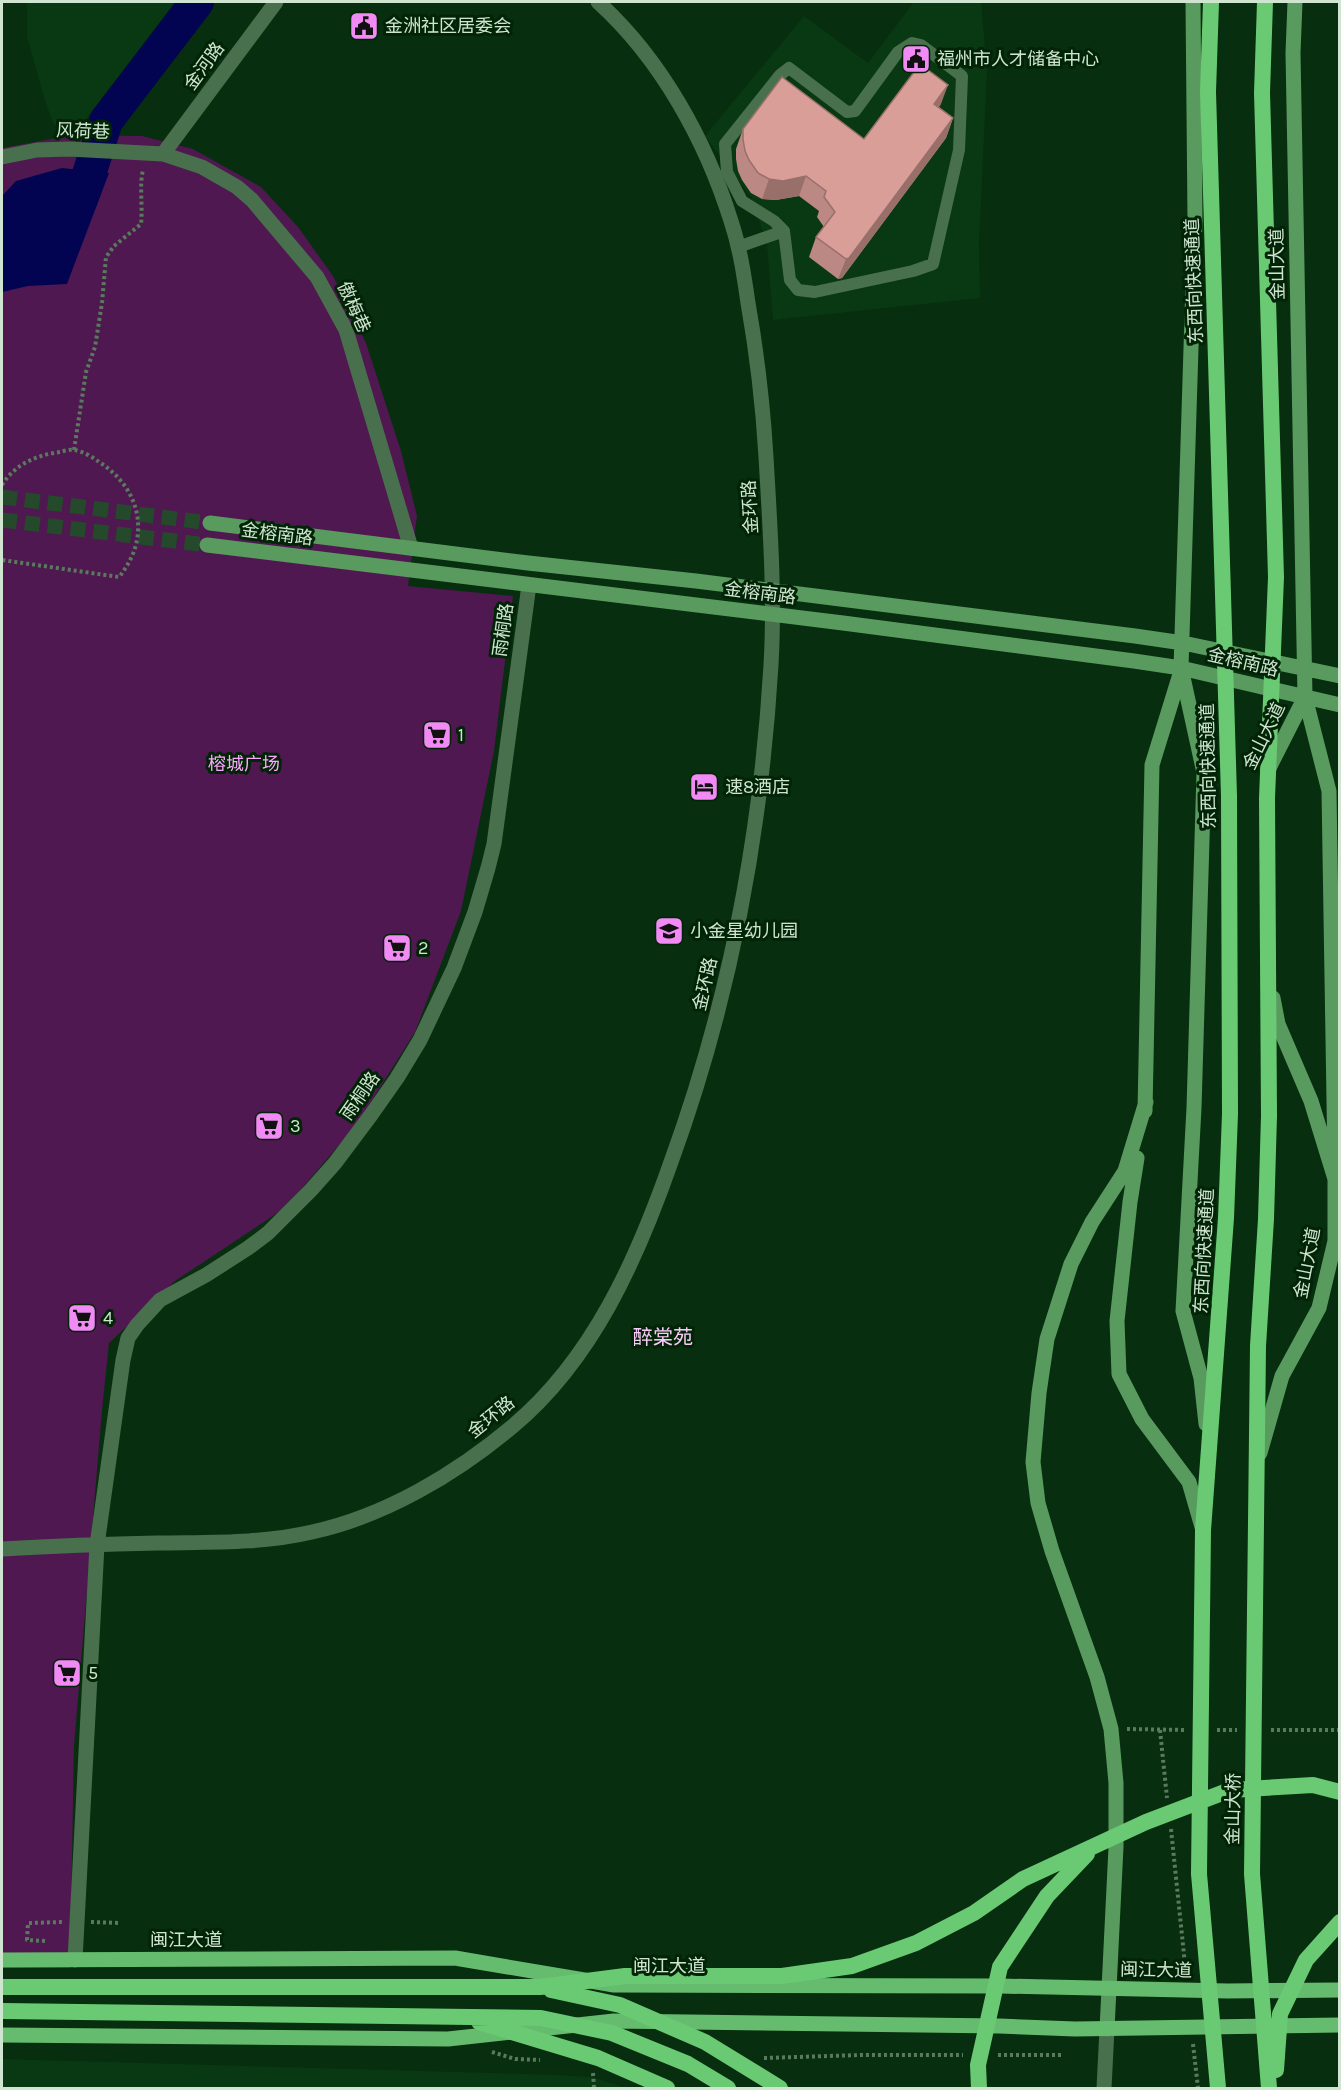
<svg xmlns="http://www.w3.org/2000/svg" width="1341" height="2090" font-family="Karla,'Noto Sans SC',sans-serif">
<rect width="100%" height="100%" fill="#072e0e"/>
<!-- built -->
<path fill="#093912" d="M27,2H175L83,123L54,125L46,104L27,37Z
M914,2H981L987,71L979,243L980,298L773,320L767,244L751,197L705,136L804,16L868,63Z
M2,2059L560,2075L592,2077L626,2088H2Z"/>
<!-- green -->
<path fill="#4f1851" d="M73,135L142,136L193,149L261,187L298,227L333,276L366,343L401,451L417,516L408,586L513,596L494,751L461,911L415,1032L357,1124L285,1208L175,1281L109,1343L102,1410L74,1746L70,1968H2V148Z"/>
<!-- water -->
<path fill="#030451" d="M62,168L109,173L67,284L28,286L2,292V196L16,181Z"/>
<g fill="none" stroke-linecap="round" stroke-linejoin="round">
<!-- river -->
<path stroke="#030451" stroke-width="34" d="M2,240L68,219L81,199L106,121L197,2"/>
<!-- secondary-tunnel -->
<path stroke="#25492b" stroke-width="15" stroke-dasharray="15 8" stroke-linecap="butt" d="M2,497L210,523
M2,520L207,545"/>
<!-- path -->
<path stroke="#5a7a5e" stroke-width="4" stroke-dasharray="3 3" stroke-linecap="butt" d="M74,450L86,372L95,347L102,303L106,257L114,246L141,224C143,206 139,186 143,170
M2,485C15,464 37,455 60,452C64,451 70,449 74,450C82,451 93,457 99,462C142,489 151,538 119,577L2,560
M1127,1729L1186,1730
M1160,1730L1167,1798
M1217,1730H1237
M1271,1730H1340
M1171,1829L1186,1974
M91,1922L121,1923
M45,1941L27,1940L28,1923L63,1922
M1193,2044L1198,2088
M492,2052L515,2059L540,2060
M998,2055H1063
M764,2058L861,2055H963
M593,2073L594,2088"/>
<!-- service -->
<path stroke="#49704c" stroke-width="12" d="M738,247L784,231L790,280L798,290L815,292L913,271L933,264L959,150L962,76L921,45L912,43L898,52L855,111L847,112L789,68L780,75L725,144L727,172L742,201L774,221L784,231"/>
<!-- minor -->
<path stroke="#49704c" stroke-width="15" d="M75,1960L97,1545"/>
<!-- tertiary -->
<path stroke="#49704c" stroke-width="15" d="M163,154L276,2
M2,157L37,150L69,149L163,154L202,167L237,187L252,200L317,277L346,330L411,548
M97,1545L123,1360L128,1338L137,1325L160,1300L206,1275L248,1248L268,1233L311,1190L335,1163L371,1115L397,1078L420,1040L454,968L475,912L488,868L494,844L529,585
M2,1549C53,1546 105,1544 157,1543C209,1542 261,1544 312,1532C385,1516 456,1474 513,1426C593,1359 637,1259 671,1162C729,1003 761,835 771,665C775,596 770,526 766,457C763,406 757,354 748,303C744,275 740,248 731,221C706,141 661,59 598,2
M1104,2088L1107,2029"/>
<!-- secondary -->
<path stroke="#599b5f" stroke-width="15" d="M1193,2L1195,220L1181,668L1204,773L1194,1108L1183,1311L1201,1378L1206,1424
M210,523L528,563L696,581L1135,636L1183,643L1340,676
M207,545L843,623L1134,661L1181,668L1340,705
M1305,697L1329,791L1335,1162
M1268,770L1305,697L1293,53L1295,2
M1145,1111L1152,765L1181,671
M1137,1158L1130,1202L1117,1321L1119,1374L1142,1419L1189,1482L1202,1527
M1260,1453L1282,1376L1319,1308L1335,1241V1179L1311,1101L1278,1024L1273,998
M1107,2029L1116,1847V1783L1111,1729L1097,1677L1052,1551L1038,1503L1033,1462L1039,1393L1047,1339L1071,1264L1092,1222L1125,1171L1146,1102"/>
<!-- primary -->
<path stroke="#65bb6e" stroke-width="15" d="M2,1960L455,1958L614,1985L1000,1986L1228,1991L1340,1990
M2,2035L448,2039L614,2021L999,2026L1075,2029L1340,2025"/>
<!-- trunk -->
<path stroke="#6aca74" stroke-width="16" d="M1211,2L1208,92L1229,796L1230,1114L1226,1218L1203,1530L1199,1874L1218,2088
M1265,2L1262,93L1276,577L1267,798L1269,1116L1266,1219L1258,1346L1252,1874L1269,2088
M2,1987H540L625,1976H782L852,1966L916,1943L974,1913L1023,1879L1146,1822L1230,1790L1313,1785L1340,1792
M551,1990L620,2005L705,2042L780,2088
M2,2011L541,2018L612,2033L688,2064L728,2088
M479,2022L598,2058L667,2088
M1276,2070L1280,2014L1306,1960L1340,1922
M979,2088L978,2065L1000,1967L1047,1896L1087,1854"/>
</g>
<!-- wall -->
<path fill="#bb8883" d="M941,104L939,107L953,118L946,138L842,278L838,279L809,257L816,237L824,227L817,217L819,211L799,196L776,200L762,199L751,193L742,180L738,171L736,159V149L743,129L864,139Z"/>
<!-- shaded-wall -->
<path fill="#996f6a" d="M948,85L941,104L927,123L934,104Z
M953,118L946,138L842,278L838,279L846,259Z
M806,176L799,196L776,200L762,199L769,179Z"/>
<!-- building -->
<path fill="#da9e98" stroke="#996f6a" stroke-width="1.5" d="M920,64L948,85L934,104L953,118L849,258L846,259L816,237L835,212L824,197L826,191L806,176L783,181L769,179L758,173L749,160L745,151L743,139V129L782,77L864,139Z"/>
<!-- icons -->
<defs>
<g id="civic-square" transform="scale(1.5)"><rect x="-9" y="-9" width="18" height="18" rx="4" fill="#f18af4" stroke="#002405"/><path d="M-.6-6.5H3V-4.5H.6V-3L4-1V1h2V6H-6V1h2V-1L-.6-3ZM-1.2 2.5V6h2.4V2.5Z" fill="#111"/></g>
<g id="supermarket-square" transform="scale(1.5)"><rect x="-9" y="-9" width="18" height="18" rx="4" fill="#f18af4" stroke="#002405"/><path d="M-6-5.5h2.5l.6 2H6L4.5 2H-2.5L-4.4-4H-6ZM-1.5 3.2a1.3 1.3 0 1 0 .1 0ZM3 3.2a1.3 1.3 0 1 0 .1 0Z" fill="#111"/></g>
<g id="hotel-square" transform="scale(1.5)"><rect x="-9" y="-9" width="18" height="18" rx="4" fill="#f18af4" stroke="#002405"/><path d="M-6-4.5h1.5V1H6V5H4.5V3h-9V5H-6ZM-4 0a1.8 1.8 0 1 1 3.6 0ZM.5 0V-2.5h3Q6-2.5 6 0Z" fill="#111"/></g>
<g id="school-square" transform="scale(1.5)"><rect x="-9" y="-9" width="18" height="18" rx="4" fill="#f18af4" stroke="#002405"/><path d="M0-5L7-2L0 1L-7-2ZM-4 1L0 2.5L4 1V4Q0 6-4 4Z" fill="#111"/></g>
</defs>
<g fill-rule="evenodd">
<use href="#civic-square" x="364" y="26"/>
<use href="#civic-square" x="916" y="59"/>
<use href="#supermarket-square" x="437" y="735"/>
<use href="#hotel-square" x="704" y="787"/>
<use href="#school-square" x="669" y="931"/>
<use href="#supermarket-square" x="397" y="948"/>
<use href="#supermarket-square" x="269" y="1126"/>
<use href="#supermarket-square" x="82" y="1318"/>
<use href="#supermarket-square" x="67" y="1673"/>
</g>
<g text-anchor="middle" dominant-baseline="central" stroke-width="6" stroke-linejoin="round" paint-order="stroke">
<!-- poi labels -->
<g font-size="18" fill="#cfe5d0" stroke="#002405" text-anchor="start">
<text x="385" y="26">金洲社区居委会</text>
<text x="937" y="59">福州市人才储备中心</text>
<text x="458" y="735">1</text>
<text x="725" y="787">速8酒店</text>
<text x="690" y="931">小金星幼儿园</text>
<text x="418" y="948">2</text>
<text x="290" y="1126">3</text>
<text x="103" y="1318">4</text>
<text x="88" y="1673">5</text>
</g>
<!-- street labels -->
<g font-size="18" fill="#cfe5d0" stroke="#002405">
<text transform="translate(204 66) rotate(-54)">金河路</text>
<text transform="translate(83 131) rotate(2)">风荷巷</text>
<text transform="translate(1277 264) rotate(-91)">金山大道</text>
<text transform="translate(1194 281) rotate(-92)">东西向快速通道</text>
<text transform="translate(354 307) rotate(65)">傲梅巷</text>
<text transform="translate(750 507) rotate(-93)">金环路</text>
<text transform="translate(277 534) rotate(7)">金榕南路</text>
<text transform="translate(760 593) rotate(7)">金榕南路</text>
<text transform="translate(503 630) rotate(-82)">雨桐路</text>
<text transform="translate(1243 662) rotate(13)">金榕南路</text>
<text transform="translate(1264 736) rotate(-64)">金山大道</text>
<text transform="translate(1208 766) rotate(-91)">东西向快速通道</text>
<text transform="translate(705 984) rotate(-77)">金环路</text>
<text transform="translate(360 1096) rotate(-55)">雨桐路</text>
<text transform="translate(1204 1251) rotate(-87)">东西向快速通道</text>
<text transform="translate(1307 1263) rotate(-79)">金山大道</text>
<text transform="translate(491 1417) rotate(-39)">金环路</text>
<text transform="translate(1233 1809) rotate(-89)">金山大桥</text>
<text x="186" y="1940">闽江大道</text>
<text x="669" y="1966">闽江大道</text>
<text transform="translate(1156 1970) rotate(1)">闽江大道</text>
</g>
<!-- park labels -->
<g font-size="18" fill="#fda5ff" stroke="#002405">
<text x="244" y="764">榕城广场</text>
</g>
<!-- neighbourhood labels -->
<g font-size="20" fill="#f9cbf9" stroke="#002405">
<text x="663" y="1337">醉棠苑</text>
</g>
</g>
<!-- border -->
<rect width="1341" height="2090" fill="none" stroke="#cfe5d0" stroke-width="6"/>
</svg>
